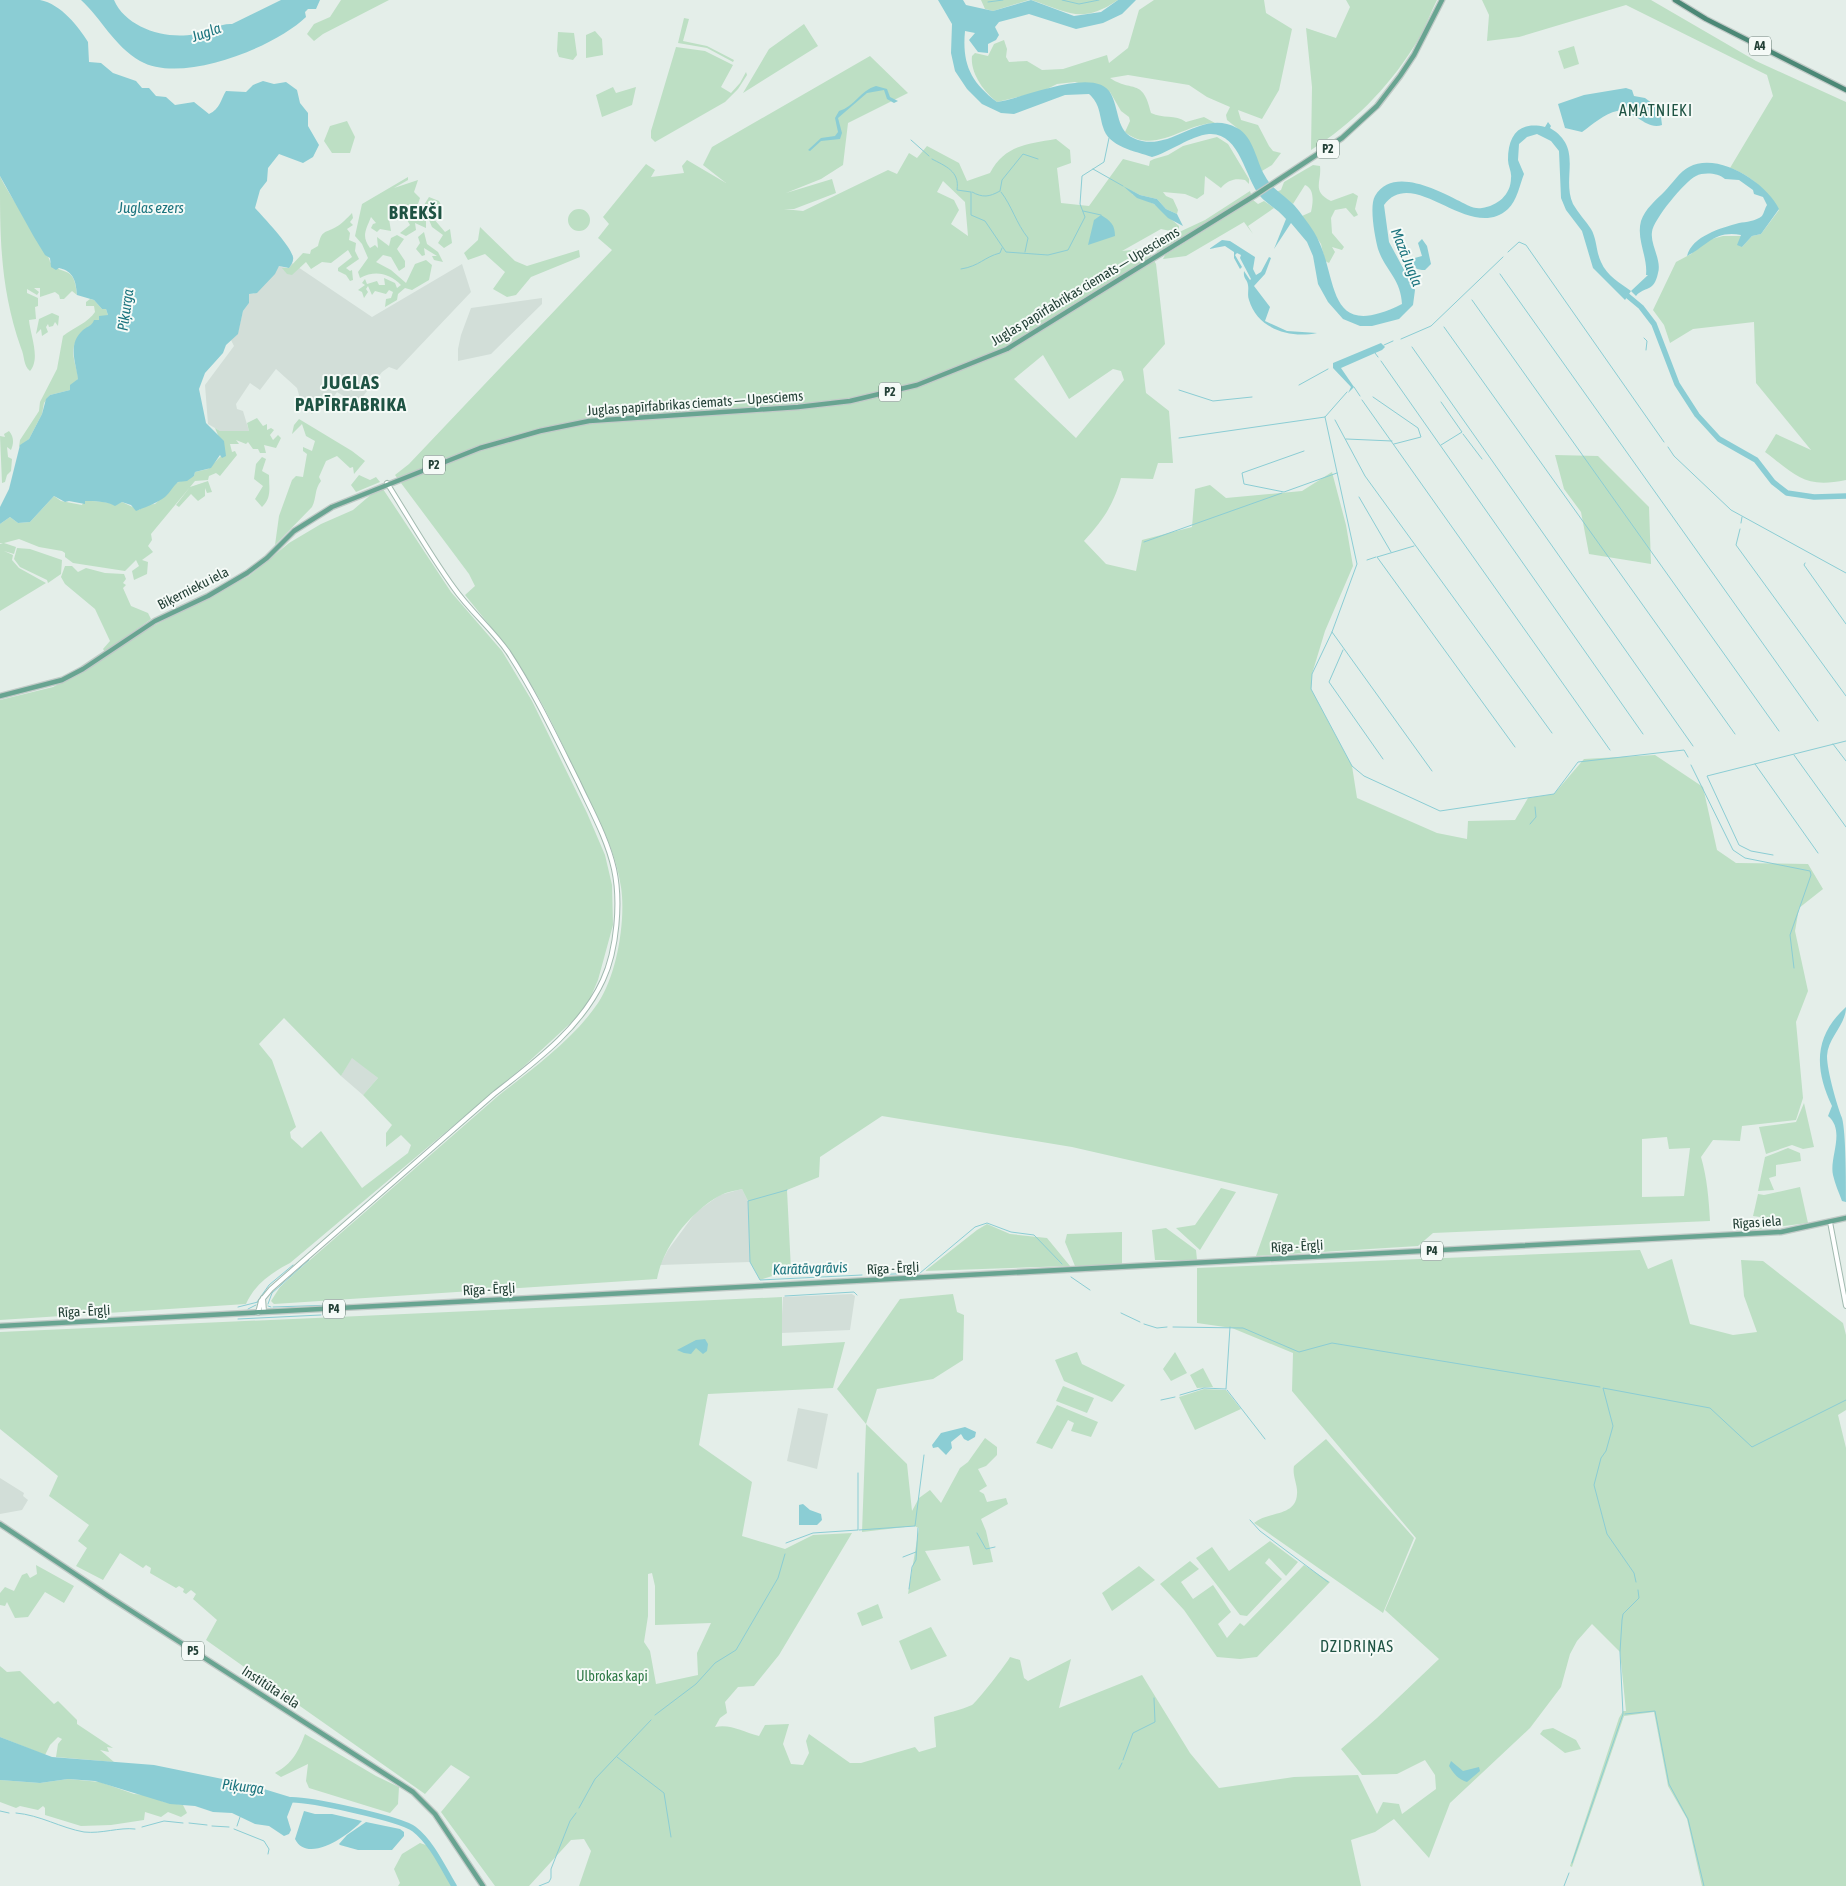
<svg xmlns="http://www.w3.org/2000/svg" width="1846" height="1886" font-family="'Asap Condensed',sans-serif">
<rect width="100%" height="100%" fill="#e4eee9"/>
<!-- built -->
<path fill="#d2ded8" d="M292,263L372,317L462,264L471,292L397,370L389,367L382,372L357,404L337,392L329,404L315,407L312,414L301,402L297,388L276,369L260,390L250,383L236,404L237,409L243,411L249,431H220L208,424L205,385L234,346L231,340L238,332L243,311L249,303L248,294H254L279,266L287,268Z
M542,298V304L491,354L458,361V349L461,335L471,308Z
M352,1057L378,1078L363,1095L341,1076Z
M742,1189L748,1201L750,1262L660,1265L668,1250L696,1212L720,1195Z
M852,1294L855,1296L850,1330L781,1333L783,1297Z
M798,1408L828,1414L817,1469L787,1461Z
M0,1478L24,1493L23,1496L28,1500L22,1510L0,1514Z"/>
<!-- green -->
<path fill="#bddfc4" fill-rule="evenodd" d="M341,0H389L323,34L314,41L307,34L314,24L330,17Z
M981,0H1029L993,11L985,9Z
M1031,0H1118C1081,25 1069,12 1031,0Z
M1154,0H1264L1266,13L1292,29L1279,90L1262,119L1238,110L1241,120L1258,125L1269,146L1273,151L1281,153L1272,165L1262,171L1237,128L1227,120L1226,115L1230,107L1207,97L1189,85L1128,75L1110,78C1132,93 1143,77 1151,113C1163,119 1175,114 1186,122L1204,117L1215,123C1185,123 1154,156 1125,132L1130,121L1129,117L1121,111L1110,92L1075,82L1057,84L1043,91L997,102C984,92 970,73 972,56L975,53L988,56L994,44L1004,40L1007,49L1006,57L1009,62L1027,61L1042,70L1063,69L1107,55L1109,63L1128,48L1139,10Z
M1346,0H1437C1429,16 1423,34 1413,48C1387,89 1352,124 1311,150L1312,87L1306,28L1336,38L1350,7Z
M1482,0H1651L1756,61L1846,102V480C1804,489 1796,475 1765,452L1776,434L1811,450L1756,383L1754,322L1693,329L1670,343L1664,325L1653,310L1676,262L1691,254L1708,240L1723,236H1741L1742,247L1752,236L1761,234L1779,210C1766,191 1753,176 1730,168L1773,96L1767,75L1626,5L1519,37L1487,41L1489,15Z
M684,18L689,19L683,41L707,46L734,60L733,62L707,48L678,43Z
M804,24L818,46L743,93L769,49Z
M595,31L602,39L603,55L586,58V35Z
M558,32L574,33L577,55L573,60L559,57L557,51Z
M1574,46L1579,64L1564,69L1558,51Z
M676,47L705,51L733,65L721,87L731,93L740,83L746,72L747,75L738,89L725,102L655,142L651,138V131Z
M870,56L908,93L848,123L843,165L821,179L786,193L832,179L836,193L794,209H784L803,211L888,170L897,174L909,153L917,158L927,146L959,163L967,181L990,173C1005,145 1027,144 1056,139L1070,150L1071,163L1057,168L1061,203L1089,206L1123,159L1149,166L1150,161L1154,159L1168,155L1183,146L1217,137L1228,144L1249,179V184L1245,180C1235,178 1228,180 1221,188L1205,176L1204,194L1197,199L1185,194L1163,192L1166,196L1173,199L1178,210L1177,214L1166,209L1157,199L1140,195L1132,191V194L1154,204L1179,226V229L1175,232L1161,229L1122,251L1147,248L1156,264L1165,344L1143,369L1146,393L1169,411L1173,463H1158L1153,479L1121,478C1113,506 1103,520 1084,541L1106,564L1136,571L1142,540L1192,527L1195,489L1210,485L1226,498L1302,491L1332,472L1346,525L1353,566L1325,631L1312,674L1311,689L1352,766L1357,798L1437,833L1467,839L1468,821L1515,820L1528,798L1554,794L1584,759L1655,755L1703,787L1717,850L1736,863L1808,864L1823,889L1799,908L1795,931L1808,991L1796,1022L1803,1098L1796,1120L1742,1126L1740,1141L1713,1140L1701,1157C1707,1177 1709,1201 1710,1221L1433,1233L1418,1246L1256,1256L1278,1194L1072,1147L882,1116L820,1157L819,1177L787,1190L791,1270L760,1280L750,1262L748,1201L742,1189C734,1191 726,1192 719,1196C690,1212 663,1247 657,1279L274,1304L271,1301L280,1287L294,1274L498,1096C532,1069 573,1040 598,1003C617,975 626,920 621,887C616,852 599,819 583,788C561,742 540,693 510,652C496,632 480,614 465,595L475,586L469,574L395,475L409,464L612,250L598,238L609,224L603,217L646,164L655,170L651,177L684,173L682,166L687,160L726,183L703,165L712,147ZM943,181L965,202L968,236L951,224L959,210L954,200L937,192ZM1043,355L1069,399L1113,369L1121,371L1124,380L1076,438L1014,379ZM1667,1137L1669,1149L1690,1148L1684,1196L1642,1197V1139Z
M613,87L616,93L636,87L632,105L602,117L596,95Z
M347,121L355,137L350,153H332L324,141L330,126Z
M1313,165L1320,166C1322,182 1311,191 1331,201L1353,193L1358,196L1355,209L1358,215L1354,217L1346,208L1335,210L1331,218L1332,233L1344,247L1342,250L1332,247L1335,252L1329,263L1325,261L1321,244L1302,216L1311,212C1313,203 1315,189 1305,185L1293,204L1276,192L1281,190L1284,182Z
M0,176C6,191 50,254 50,262C64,278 74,263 77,295L72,291L64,299H60L59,295L55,292L40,297V288H34L39,292L37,295L27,289V293L38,298V306L35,307L36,319L29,320C30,334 41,359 30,371C23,365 25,357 21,348C0,288 0,238 0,176Z
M408,177V180L394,188L418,180L414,192L420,198L418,204L408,207L412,218L421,215L425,209L424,205L429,197L439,201L442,207L434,219L445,232L450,229L452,243L444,248L438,243L443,235L432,227L429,220L426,221V228L415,223L416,230L406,236L400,233L410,225L403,213L395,220L389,219L391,231L380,229L377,232L371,228L373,224L376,223L371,217C366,230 361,236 370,248L375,245L378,248L377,237L389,246L391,238L397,235L404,239L397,249L405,261V267L399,271L391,257L383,255L376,262L391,270L406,283L415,264L426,260L432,265L429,280L412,290L405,288L398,294L397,300L385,307L386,299L391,298L393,292L389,290L386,294L375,291L372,295L368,286L366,289L368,292L364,298L362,292L358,290L365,285L362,283L365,279L367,284L377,281L379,285H385L384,278L395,283L397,288L401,285C389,273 375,270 360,278L358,272L368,258L362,244L355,236L362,204Z
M1250,191L1251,194L1249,197L1157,252L1155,246L1160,241L1205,220Z
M1253,200L1258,204L1264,201L1274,208L1248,226L1253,234L1244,222L1186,256L1163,259L1165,255Z
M568 220a11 11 0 1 1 22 0a11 11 0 1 1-22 0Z
M352,213L353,218L350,222L353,225L347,229L350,233L349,240L356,243L355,251L359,259L346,268L350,271L352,270L353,280L350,281L346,275L338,271V268L352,257L348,250L331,263L322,262L311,269L306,262L292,275L287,274L282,268H289L303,253L310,254L311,250L318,246C322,230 323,234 336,227C342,224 347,218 352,213Z
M480,227L515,261L527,266L579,250L580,257L531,277L516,295L507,297L493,289L505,272L485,254L468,260L464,253L478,240Z
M424,232L427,244L438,252L443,262L434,260L432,256H437L424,248L425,255L422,256L416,249L420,243L418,237Z
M90,299L94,300L102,309H106L108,315C91,325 69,336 74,359C75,366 78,372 78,379L70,390L50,395L44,403L42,414L29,439L19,447L20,440L39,411L40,402L57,369L63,336C73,328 89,322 95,312L94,306H86V302Z
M52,313L59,316L58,326L55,322L53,326L49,327L48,324L46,327L48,332L42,336L41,329L36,334L39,319Z
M257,418L263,426L267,424V430L271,428L274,430L270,435L273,440L278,435L281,438L276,448L264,445L266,453H260L258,449H253L248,442L246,444L236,440L239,444H230L232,452L235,451L237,455L220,476L216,473L209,476L208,480L195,481L151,534L152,540L148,546L153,552L142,560L148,562L147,574L134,580L132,571L139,566L136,560L125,571L73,563L65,557V553L62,551L39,547L19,539L4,543L16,547L14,554L4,551L13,555L12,560L19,568L46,583L0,611V544L3,543H0V524L10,517L18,523L30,522L54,496L61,501L82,505L84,501C94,501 106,501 115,505L122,502L139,510L145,505L155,504L176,483L194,476L195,472L208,469L225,452L215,428L220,431H249L247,423Z
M299,419L352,451L365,461L354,474L353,467L350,468L337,456L326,461L319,477L321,481C314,490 317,497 312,507L275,545L279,516L292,480L296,476L303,477L307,454L303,451V447L312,451L315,441L306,436L302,424L292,434L294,425Z
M9,431C14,437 14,443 11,450L7,447L8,457L12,459L11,471L7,475L5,482L2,483L0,436L5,437L4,434Z
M1555,455L1598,456L1649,507L1651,564L1589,554L1581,512L1564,489Z
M262,457L266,459L262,471L269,475C269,487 272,498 262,507L255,499L263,486L254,479L256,464Z
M359,475L370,480L376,477L380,482L356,492L351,485Z
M208,481L212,492L207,493L205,488V496L198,501L191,494L179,507L176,505L190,487Z
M381,486L451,592L502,651L532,701L587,813L605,855L612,885L613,925L598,980L589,1001L576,1018L523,1067L290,1263C271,1273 255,1284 246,1304L0,1320V700L53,687L89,668L134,636L249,576L289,543L321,524L353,510ZM284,1018L341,1076L352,1058L378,1078L363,1095L392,1125L386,1133V1147L401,1135L411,1145L408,1153L362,1188L321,1131L302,1148L291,1138L290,1132L296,1127L272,1060L259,1044Z
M17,548L30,549L62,560L61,574L48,583L47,580L20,567L14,559Z
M65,566H72L78,572L86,568L105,573L124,574L126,579L123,583L126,585L123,588L131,606L148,613L151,619L105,652L103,649L110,641L95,609L65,584L61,577Z
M1804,1103L1814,1147L1803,1149L1792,1145L1766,1154L1759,1127L1796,1122Z
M1788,1148L1800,1153L1801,1161L1776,1165V1176L1769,1178L1774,1190L1758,1191L1765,1157Z
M1800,1187L1808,1223L1752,1230V1220H1760V1217L1753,1216L1758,1194L1764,1195Z
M1221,1188L1236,1192L1200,1250L1176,1228L1195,1225Z
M987,1224L1010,1234L1047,1238L1070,1266L925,1271L977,1230Z
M1166,1228L1196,1250L1197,1260H1155L1152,1230Z
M1122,1232V1264L1075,1266L1065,1242L1067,1234Z
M1640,1250L1648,1269L1672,1259L1690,1324L1733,1335L1757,1332L1744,1296L1741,1260L1763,1261L1843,1323L1846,1335V1410L1838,1415L1846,1448V1886H1702L1687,1819L1668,1786L1654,1712L1624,1716L1572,1867L1570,1866L1619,1718L1623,1711H1626L1620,1652L1592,1624L1577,1641L1570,1654L1561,1687L1530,1728L1450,1803L1429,1858L1394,1819L1375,1832L1351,1840L1361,1886H579L591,1851L584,1839L571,1840L529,1886H495L441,1812L470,1777L451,1765L425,1794L206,1640L217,1620L193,1599L196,1594L191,1590L186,1594L183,1592L184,1589L179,1586L176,1588L150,1573L151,1568L146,1565L143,1568L120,1553L103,1580L76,1566L87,1548L78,1541L89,1525L49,1496L58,1476L0,1429V1332L782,1297V1346L845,1342L833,1388L708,1394L699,1445L752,1482L742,1536L785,1549L813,1535L852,1533L779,1655L754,1686L738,1687L725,1702L727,1713L720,1718L715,1727C732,1724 742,1732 759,1736L765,1725L789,1724L783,1744L791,1764L803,1765L809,1753L806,1741L809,1734L850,1763H861L915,1747L919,1752L936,1747L934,1717C946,1713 961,1710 972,1705C976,1703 1008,1662 1010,1657L1020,1660L1024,1678L1028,1681L1071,1659L1059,1708L1142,1675L1190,1753L1219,1788L1294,1777L1358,1775L1377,1814L1383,1802L1399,1804L1402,1814L1436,1789L1435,1775L1425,1760L1397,1774L1362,1775L1341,1749L1377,1718L1439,1659L1385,1610L1416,1538L1292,1391L1293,1353L1232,1328L1197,1323V1268ZM652,1573L655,1586V1625L711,1623L697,1653L698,1675L656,1684L650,1651L644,1642L648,1616V1574Z
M953,1294L957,1312L964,1315L963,1360L933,1379L877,1389L866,1424L907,1464L912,1511L919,1498L930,1490L941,1503L960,1468L968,1462L985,1438L997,1447V1455L986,1466L978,1469L987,1486L979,1491L984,1494L987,1502L1006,1498L1008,1504L981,1519L986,1531L993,1562L973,1565L969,1546L925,1551L941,1580L908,1594L919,1528L914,1526L862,1532L866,1424L837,1389L900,1299Z
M1077,1352L1082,1364L1125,1385L1112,1402L1064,1381L1055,1360Z
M1175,1352L1187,1373L1171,1381L1163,1369Z
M1203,1368L1213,1387L1197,1388L1190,1375Z
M1063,1386L1094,1398L1087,1413L1056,1401Z
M1204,1389L1226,1390L1241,1409L1195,1430L1179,1397Z
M1057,1405L1098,1422L1091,1437L1071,1431L1074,1423L1068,1420L1052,1449L1036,1443Z
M1326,1439L1414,1538L1383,1613L1254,1523C1268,1511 1296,1517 1297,1494C1298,1485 1292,1476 1294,1466Z
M1270,1541L1298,1562L1286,1576L1269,1558L1265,1563L1282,1579L1247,1616L1240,1615L1196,1558L1212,1547L1229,1571Z
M1190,1561L1199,1569L1181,1582L1193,1599L1213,1585L1231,1612L1218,1624L1227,1638L1240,1623L1244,1626L1304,1565L1330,1582L1257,1657L1240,1659L1217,1657L1184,1610L1160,1584Z
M36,1565L74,1586L64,1603L45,1592L28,1617L15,1618L7,1602L5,1606L0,1605V1593L5,1587L14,1591L22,1575L27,1573L30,1578L37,1574Z
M1139,1566L1155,1580L1112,1611L1102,1593Z
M878,1604L883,1618L862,1626L857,1613Z
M931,1627L947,1656L911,1670L899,1641Z
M0,1666L7,1672L20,1671L54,1704L58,1701L77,1720V1724L113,1748L107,1747L109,1752L100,1750L114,1762L56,1757L58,1744L62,1739L58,1737L50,1745L45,1755L0,1737Z
M1553,1728L1576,1740L1581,1749L1565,1753L1540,1734L1543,1730Z
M305,1734L376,1776L399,1787L398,1804L390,1813L309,1788L306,1781L308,1764L281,1777L275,1773C293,1763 298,1752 305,1734Z
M68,1779L100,1782L134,1794L147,1795L164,1802L183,1805L187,1813L181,1817L168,1812L161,1817L145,1812L144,1820L111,1825L81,1826L45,1815V1808L43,1806L38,1810L20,1806L16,1808L0,1802V1780L40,1783Z
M420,1843L429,1846L456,1886H398L400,1883L394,1869L402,1854Z"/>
<!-- water -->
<path fill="#8bcdd4" d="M0,0C13,0 27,0 40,0C61,4 79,27 88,42L89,62L101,63L113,73L136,81L142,88H149L156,96L166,97L175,105L194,102L209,114C220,109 221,99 226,91L246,92L253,85L263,81L274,84L286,82L297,90L300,103L308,113V126L319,145L313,157L303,163L279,154L268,168L267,181L260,190L255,208C264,218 291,246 293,257C294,261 291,265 289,268L279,266L275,274L257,293L249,294V303L243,311L238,334L226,345L223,353L205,373L199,389L206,423L224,441L226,456L222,458L220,455L211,468L195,472L194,476L187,481L178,482C173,486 170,493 165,497C157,503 146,507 136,511L131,505L122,502L115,506C106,501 94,501 85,501V504L69,501L65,502L54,496L30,522L18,523L10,517L0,524V507L9,489L20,445L29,439L42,414L46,399L50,395L70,390V385L78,379C76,363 67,344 83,330C88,326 92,326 94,320H99V316L108,315L106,309H102L94,300L77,295C76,282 74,271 59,268L56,270L51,267L50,258L45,255L34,237L0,176Z
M81,0H114C126,28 166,40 195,34C207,32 221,23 232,24L281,0H320L316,9H308L305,12L306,17C275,47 182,85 140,61C114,46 101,18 81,0Z
M938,0H963L966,5L993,11L1031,0L1074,16L1101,12L1118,0H1136L1122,14L1103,23L1076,29L1029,14L999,22L995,27L999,35L996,40L988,44V53L978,52L969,40L975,33L965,31C962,63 970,82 997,102C1022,99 1096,65 1111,94C1121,114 1115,135 1142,141C1175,148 1203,109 1237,128C1254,137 1256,161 1265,176C1272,189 1283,194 1294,205C1301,213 1308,223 1314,232C1340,274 1322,344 1402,304C1401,279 1385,270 1378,249C1375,238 1369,206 1375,196C1392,167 1435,189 1457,200C1464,203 1474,210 1482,208C1497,206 1511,195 1511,178C1512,172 1508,166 1508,160C1508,134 1520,121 1545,127L1548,122L1551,126L1550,128C1584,148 1561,177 1573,204C1578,213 1586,221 1591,229C1597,239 1596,252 1601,262C1607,276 1620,283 1631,291L1648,275H1646C1648,257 1636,239 1641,221C1645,209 1656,200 1665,191C1672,184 1680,171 1689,167C1718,151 1767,183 1779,209L1761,234L1752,236L1742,247L1737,245L1741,235C1714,230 1706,247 1687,256C1692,236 1721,228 1739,223C1746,222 1756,221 1762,216C1764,213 1765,208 1767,205L1763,197L1754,194L1753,190L1739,180L1725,179C1718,173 1704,172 1696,176C1685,181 1653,220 1652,232C1650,245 1662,260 1658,273C1654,293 1644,286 1636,296L1631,291L1625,300L1593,268L1582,231L1566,210L1561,198L1559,151L1551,141L1537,134L1527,137L1519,144L1518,160L1524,174C1520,184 1517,201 1508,209C1470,244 1414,164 1384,205L1389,242L1415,290L1413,305L1399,319L1372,326H1360L1343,319L1328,302L1318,284L1313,256L1307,242L1291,223L1274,249L1286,219C1279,210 1268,205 1260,196C1245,178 1240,132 1209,134C1190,136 1170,152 1152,157C1135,151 1108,147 1103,127C1099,113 1100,104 1089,94L1065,95L1014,114L1001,113L982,104L967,89L955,71L951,53L952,24Z
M876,86L887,89L890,97L898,101L894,103L887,99L884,90L867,93L838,118L842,133L840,139L821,141L810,151L808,150L821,138L835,136L838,132L835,118L839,111C854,107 861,90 876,86Z
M1626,88L1632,90L1634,96L1645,98L1660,109L1662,125C1646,131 1634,109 1617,111C1605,113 1592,125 1582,132L1565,128L1558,104L1584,95Z
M1123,186L1140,195L1157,199L1166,209L1177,214L1183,226L1168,218L1154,204L1137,198Z
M1101,215C1111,221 1115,225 1115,236L1088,245L1094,220Z
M1422,239L1427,246L1431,264L1425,270C1416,270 1414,268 1411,259L1422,256L1418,243Z
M1222,240L1230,241L1255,257L1253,269L1256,275L1261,272L1269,257L1271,258L1265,274L1254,286L1270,307L1265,321L1287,331L1317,333C1289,339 1257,328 1249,300C1247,295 1249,290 1248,285C1247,279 1243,279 1244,271L1250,280L1251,279L1240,258L1241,255L1237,253L1235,255L1242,267L1240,269L1234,258V252L1225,246L1209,249Z
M1381,343L1385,347L1382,350L1341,368L1354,387L1348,393L1351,387L1333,368V363Z
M1846,1007C1846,1025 1828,1037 1827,1056C1827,1071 1837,1105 1842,1118C1846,1132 1846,1184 1846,1202L1842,1201C1839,1193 1835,1184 1833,1175C1829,1157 1846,1131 1828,1116L1832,1106C1814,1068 1814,1036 1846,1007Z
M705,1339L708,1344L707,1351L703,1354L696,1348L691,1354L684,1353L677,1350L696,1340Z
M965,1427L976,1432L975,1437L968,1441L964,1439L961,1434L951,1442L952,1448L946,1455L938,1447L933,1448L932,1445L941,1433Z
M803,1504L810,1510L821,1514L822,1520L817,1525H799V1505Z
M0,1737L52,1757L154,1765L247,1784L290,1797L294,1799L287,1817L291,1830L289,1834L284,1836L269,1826L255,1824L232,1813L213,1812L195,1806L170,1804L95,1781L68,1779L40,1783L0,1780Z
M1451,1761L1463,1771L1479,1767L1480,1771L1467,1782C1458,1779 1454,1774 1449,1766Z
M304,1811L315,1814H332L362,1821C350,1834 308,1865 295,1839Z
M366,1822L400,1829L404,1832V1836L392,1850H358L340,1845L339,1844L347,1835Z"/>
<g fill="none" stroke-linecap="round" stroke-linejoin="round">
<!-- stream -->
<path stroke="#8bcdd4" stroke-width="1" d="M1062,0L1079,4L1099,0
M988,2L1003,0
M911,140L929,156
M932,159C945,166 960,171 957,190L971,192V215L985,221L1006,252L1048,255L1068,250L1085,217L1080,204L1082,176L1104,162L1109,138
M1093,169L1123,186
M972,192C983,198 989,197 1000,191L1002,180L1023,154L1038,159
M1001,192C1012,206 1016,223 1028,238L1025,252
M1083,211L1101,215
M1508,252L1519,242L1526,245L1664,442
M961,269C980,266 984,257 1000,253L1002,248
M1500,274L1818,721
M1472,300L1779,731
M1444,327L1735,734
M1644,338L1647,341L1646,350
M1401,339L1431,326L1503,257
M1384,345L1393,341
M1412,347L1693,746
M1375,353L1378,357
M1381,361L1643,734
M1299,385L1328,369
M1354,387L1360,396
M1179,390L1213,401L1252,397
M1373,397L1418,428L1421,437L1394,444
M1362,400L1610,750
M1441,402L1462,432L1441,445
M1325,417L1357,564L1332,632L1312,674L1311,689L1352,766L1364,776L1440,811L1554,794L1578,762L1684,750L1688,757
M1335,420L1365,476L1552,733
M1463,434L1482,459
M1179,438L1325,417L1347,392
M1346,439L1392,441
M1668,447L1674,456L1731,510L1846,573
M1304,451L1242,473L1244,484L1284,492L1337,473
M1359,497L1391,552
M1741,523L1742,517
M1740,529L1736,545L1846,696
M1144,542L1282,493
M1414,546L1377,557L1515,747
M1367,560L1376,557
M1805,563L1804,565L1846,624
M1332,632L1432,771
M1343,650L1329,682L1383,759
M1833,744L1846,761
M1794,755L1846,827
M1755,764L1818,853
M1691,765L1733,850L1745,858L1810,871L1811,875L1790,935L1794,968
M1530,824L1536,817L1535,807
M1773,855L1751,851L1739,845L1707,776L1846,741
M787,1190L748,1201L750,1262L760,1280L862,1275
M868,1275L920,1273L975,1227L987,1223L1011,1232L1034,1235L1062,1264
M1071,1277L1090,1290
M785,1296L854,1292L857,1295
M257,1302L269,1285L293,1265
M268,1304L272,1293L309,1260
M268,1306L271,1307
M238,1307L258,1302
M273,1307L334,1305
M248,1309L256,1305
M1121,1313L1140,1322
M238,1319L321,1315
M1144,1324L1157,1328L1167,1327
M1173,1327L1243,1328L1299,1352L1332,1343L1600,1387
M1227,1390L1265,1439
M1180,1395L1204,1388L1226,1389L1230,1327
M1161,1400L1175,1397
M1250,1520L1260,1531L1328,1582
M859,1530L915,1526L924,1455
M977,1533L986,1549L995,1547
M786,1543L813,1533L858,1530V1473
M903,1557L916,1552
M1636,1582L1634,1573L1607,1534L1594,1485L1601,1458L1606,1451L1613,1426L1603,1388L1710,1408L1752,1447L1846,1400
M909,1589L912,1567L916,1560L918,1528
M1625,1714L1655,1711L1669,1784L1688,1819L1704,1886
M655,1715L696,1684L715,1663L736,1650L778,1578L785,1554
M617,1757L664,1793L671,1837
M1123,1760L1133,1733L1155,1722L1154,1698
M1119,1769L1122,1763
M579,1808L595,1779L651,1720
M0,1811L9,1813
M16,1813C40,1815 61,1828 84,1832C102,1834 119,1827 135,1829
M189,1823L207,1825
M212,1826L229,1827
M237,1826L240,1817
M142,1827L164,1821L183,1823
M234,1829L264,1841L269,1849L268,1854
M1572,1863L1623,1714L1620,1652L1622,1620L1623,1614L1639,1598L1638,1590
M539,1886L549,1882L551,1878V1869L570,1821L576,1813
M1564,1886L1569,1873"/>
<!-- river -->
<path stroke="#8bcdd4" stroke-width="5.5" d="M1623,292L1641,307L1654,324L1677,384L1697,415L1719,439L1756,460L1773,482L1787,493L1814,497L1846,496
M288,1800C306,1798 401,1819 414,1829C432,1843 443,1868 454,1886"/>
<!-- secondary casing -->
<g stroke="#a2bab0" stroke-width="6">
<path id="secondary" d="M1830,1222L1846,1306
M263,1298L264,1312
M258,1313L261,1301L271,1289L494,1094C535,1062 581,1028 603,980C617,950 621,901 614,869C607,838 591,810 578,782C556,738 535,693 508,652C492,629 470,611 454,588C430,555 409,518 387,483"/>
</g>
<!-- primary casing -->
<g stroke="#c1cac7" stroke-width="7">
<path id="primary" d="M0,696L62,680L83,669L155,621L208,596L247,573L267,558L294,531L332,507L480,448L540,431L589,421L798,407L850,401L917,385L1007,349L1254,196L1342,138L1377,106L1400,76L1414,55L1442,0
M0,1326L1781,1232L1846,1218
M0,1524L108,1596L413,1792L435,1814L483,1886"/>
</g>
<!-- trunk casing -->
<g stroke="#c1cac7" stroke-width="7">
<path id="trunk" d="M1675,0L1706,19L1846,90"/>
</g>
<!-- secondary -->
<use href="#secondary" stroke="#fff" stroke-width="4"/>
<!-- primary -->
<use href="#primary" stroke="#68a491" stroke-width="4.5"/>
<!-- trunk -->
<use href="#trunk" stroke="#4b8876" stroke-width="4.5"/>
</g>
<g text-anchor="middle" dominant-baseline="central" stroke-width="4" stroke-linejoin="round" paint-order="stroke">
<!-- shield labels -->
<g fill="#f5faf7" stroke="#627870" stroke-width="1">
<rect x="1749" y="36.5" width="22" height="19" rx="4"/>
<rect x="1317" y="139.5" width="22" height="19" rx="4"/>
<rect x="879" y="382.5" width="22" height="19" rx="4"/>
<rect x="423" y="455.5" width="22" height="19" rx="4"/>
<rect x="1421" y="1241.5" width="22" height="19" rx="4"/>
<rect x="323" y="1299.5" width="22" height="19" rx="4"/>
<rect x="182" y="1641.5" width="22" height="19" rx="4"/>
</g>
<g font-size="12" font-weight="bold" fill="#234036">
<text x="1760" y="46">A4</text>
<text x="1328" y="149">P2</text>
<text x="890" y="392">P2</text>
<text x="434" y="465">P2</text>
<text x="1432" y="1251">P4</text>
<text x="334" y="1309">P4</text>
<text x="193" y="1651">P5</text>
</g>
<!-- street labels -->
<g font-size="14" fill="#234036" stroke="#f5faf7">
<text transform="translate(1085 286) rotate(-31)">Juglas papīrfabrikas ciemats — Upesciems</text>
<text transform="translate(695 403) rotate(-4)">Juglas papīrfabrikas ciemats — Upesciems</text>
<text transform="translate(193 588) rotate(-27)">Biķernieku iela</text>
<text transform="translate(1757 1222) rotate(-4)">Rīgas iela</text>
<text transform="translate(1297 1246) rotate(-3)">Rīga - Ērgļi</text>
<text transform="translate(893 1268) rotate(-3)">Rīga - Ērgļi</text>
<text transform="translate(489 1289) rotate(-3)">Rīga - Ērgļi</text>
<text transform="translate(84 1311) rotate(-3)">Rīga - Ērgļi</text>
<text transform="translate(271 1687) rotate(33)">Institūta iela</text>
</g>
<!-- park labels -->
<g font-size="14" fill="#2c7844" stroke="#f5faf7">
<text x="612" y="1676">Ulbrokas kapi</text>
</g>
<!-- water labels -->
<g font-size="15" font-style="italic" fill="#1b747e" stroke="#f5faf7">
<text transform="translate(206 32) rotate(-19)">Jugla</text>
<text x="151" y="207">Juglas ezers</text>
<text transform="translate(1407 257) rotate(68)">Mazā Jugla</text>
<text transform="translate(125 310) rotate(-82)">Piķurga</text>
<text transform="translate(810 1268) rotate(-2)">Karātāvgrāvis</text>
<text transform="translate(243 1786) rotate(7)">Piķurga</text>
</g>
<!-- quarter labels -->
<g font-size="16" letter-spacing="1" fill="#1e5343" stroke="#f5faf7">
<text x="1656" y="110">AMATNIEKI</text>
<text x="1357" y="1646">DZIDRIŅAS</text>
</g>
<!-- district labels -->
<g font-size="19" font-weight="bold" letter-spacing="1" fill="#1e5343" stroke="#f5faf7">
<text x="416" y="212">BREKŠI</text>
<text x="351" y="382">JUGLAS<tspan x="351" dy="22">PAPĪRFABRIKA</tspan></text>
</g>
</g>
</svg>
